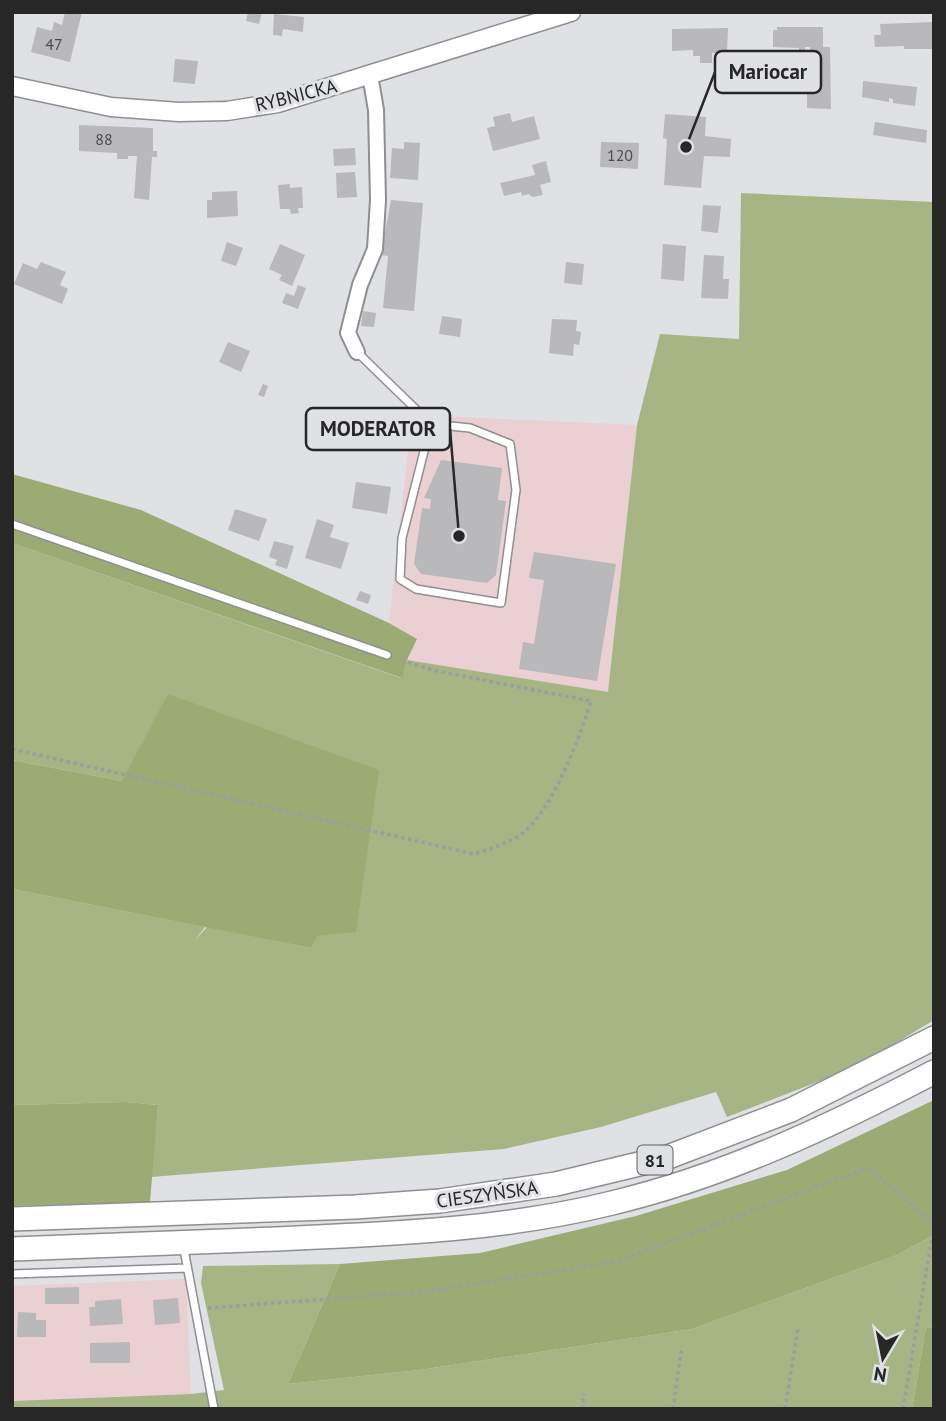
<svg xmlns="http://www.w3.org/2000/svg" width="946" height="1421" font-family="'PT Sans',sans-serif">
<rect width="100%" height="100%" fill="#e0e1e4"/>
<!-- industrial -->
<path fill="#ead0d3" d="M412,415L637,425L608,692L407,660L417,639L389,623Z
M186,1279L191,1394L12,1401V1286Z"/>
<!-- green -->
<path fill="#a7b585" d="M741,193L934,202V1020L856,1067L727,1117L716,1092L601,1127L504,1149L151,1177L158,1105L127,1102L12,1105V889L205,927L195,940L207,927L311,948L122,781L12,760V543L401,678L407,660L608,692L637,425L660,334L739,339Z
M934,1235V1328L926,1327L912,1409H12V1401L191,1394L224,1390L201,1283L203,1266L340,1264L288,1384L419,1370L692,1329L897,1255Z"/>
<!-- forest -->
<path fill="#9bab73" d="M12,474L141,510L389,623L417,639L407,660L402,678L12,543Z
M168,694L379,770L356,932L317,936L311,948L12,889V760L122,781Z
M934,1100V1235L897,1255L692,1329L419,1370L288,1384L340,1264L480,1253L636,1216L787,1170Z
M127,1102L158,1105L150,1202L12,1206V1105Z
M926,1327L934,1328V1409H912Z"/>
<!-- building -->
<path fill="#b9b9bc" d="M65,12H82L70,62L31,52L37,27L52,31L54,22L62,25Z
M248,12H262L259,24L246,21Z
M274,14L304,17L303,32L283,29L282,36L273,35Z
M933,22V49H904V46L875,47L874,35H881L880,24Z
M777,27H823V47H830L831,109L807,108V59L811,58L810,47H805V52H799V48L773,47V30H777Z
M728,28L727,53H712V63H700V56H693V50L672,51V29Z
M175,59L198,61L195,84L173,82Z
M863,81L917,87L915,106L893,103V99L889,98V102L862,97Z
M510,113L512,122L534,116L540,139L493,151L487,128L495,126L493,117Z
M665,114L706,117L705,136L731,139L730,157L704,156L701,188L664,185L667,139L663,138Z
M875,122L927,130L926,143L873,135Z
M79,125L153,128V151H157V157H152L149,200L134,198L137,156H128V159H117V153L79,151Z
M404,142L420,143L418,180L390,178L392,148L404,149Z
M601,142L639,143L638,169L600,167Z
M355,148L356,165L334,166L333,149Z
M546,161L551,182L540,185L543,195L532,197L529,194L522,196L521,192L504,196L500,183L535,175L532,165Z
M355,172L357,197L337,198L336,173Z
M290,184V188L302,187L303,208H298L299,213L291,214L290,209H280L278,185Z
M237,191L238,216L207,218V200H212V192Z
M391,200L423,203L414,311L383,308L388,256L381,255Z
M703,205L721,206L718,233L701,231Z
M227,242L243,248L236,266L221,261Z
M280,244L305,255L292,286L279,280L282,275L269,269Z
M663,244L686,246L684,281L661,279Z
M704,255L724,256L723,279H729L728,299L701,298Z
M41,262L66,272L60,285L68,289L62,304L14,284L23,263L37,269Z
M566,262L584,264L582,285L564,283Z
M298,285L306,288L298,309L282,303L286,293L294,296Z
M363,311L376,313L374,327L361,326Z
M442,316L462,319L460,337L439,334Z
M552,319L577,320L576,331L581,332V334L579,345L574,344L573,356L549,353Z
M228,342L250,351L241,372L219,362Z
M263,384L268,386L264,397L258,395Z
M441,460L502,468L498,500L506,501L496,575L487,583L421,574L414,564L422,508L430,509L431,499L424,498Z
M356,482L391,487L387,514L352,508Z
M235,509L267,519L259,541L228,530Z
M317,519L334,525L330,537L349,543L341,569L305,558Z
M274,541L294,546L287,569L275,565L277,560L269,557Z
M534,552L616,564L597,681L519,669L523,642L534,644L544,580L529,578Z
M360,591L371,595L368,604L356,600Z
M79,1287V1304H45V1288Z
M178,1298L180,1323L155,1325L153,1300Z
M121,1299L123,1324L90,1326L89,1307H95V1301Z
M18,1312L36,1313V1320H46V1337H17Z
M130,1342V1363H90V1343Z"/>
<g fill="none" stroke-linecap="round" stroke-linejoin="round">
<!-- service casing -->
<g stroke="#8f8f92" stroke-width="10">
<path id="service" d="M357,352L431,424L402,538L400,579L416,589L501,603L516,490L510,444L470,428L431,424
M12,524L387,655
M183,1244L214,1409
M12,1274L187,1268"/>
</g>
<!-- minor casing -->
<g stroke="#8f8f92" stroke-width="18">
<path id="minor" d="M357,352L348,333L360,285L375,249L378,200L376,110L370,75"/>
</g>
<!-- tertiary casing -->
<g stroke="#8f8f92" stroke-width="21">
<path id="tertiary" d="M12,86L111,107L179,112L227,111L278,103L571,12"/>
</g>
<!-- primary casing -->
<g stroke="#8f8f92" stroke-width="26">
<path id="primary" d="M12,1219L355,1207L440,1201L556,1184L668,1157L791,1110L934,1038
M12,1249C100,1246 188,1242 276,1239C388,1234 503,1230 612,1203C725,1176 831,1126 934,1072"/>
</g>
<!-- path -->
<path stroke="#9c9d9f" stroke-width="3.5" stroke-dasharray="3.5 3.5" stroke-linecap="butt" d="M12,749L474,854C490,849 506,844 520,835C550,816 581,735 591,701L432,670L397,659
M208,1308L423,1292L614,1262L868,1168L934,1223
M582,1409L584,1394
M673,1409L682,1346
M785,1409L798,1328
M903,1409L934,1226"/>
<!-- service -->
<use href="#service" stroke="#fff" stroke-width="7"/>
<!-- minor -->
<use href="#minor" stroke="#fff" stroke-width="14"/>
<!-- tertiary -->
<use href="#tertiary" stroke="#fff" stroke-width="18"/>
<!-- primary -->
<use href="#primary" stroke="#fff" stroke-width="23"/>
</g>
<g text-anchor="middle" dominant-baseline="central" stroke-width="6" stroke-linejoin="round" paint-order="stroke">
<!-- number labels -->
<g font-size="16" fill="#4c4c4d">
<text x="54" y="44">47</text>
<text x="104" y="139">88</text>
<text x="620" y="155">120</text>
</g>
<!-- shield labels -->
<rect fill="#e0e1e4" stroke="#5e5f60" stroke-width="2" x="637.5" y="1145.5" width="35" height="29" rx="5"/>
<g font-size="18" font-weight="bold" fill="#272728">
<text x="655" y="1160">81</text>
</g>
<!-- street labels -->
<g font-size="19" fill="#272728" stroke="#e0e1e4">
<text transform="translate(296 95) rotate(-14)">RYBNICKA</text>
<text transform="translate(487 1194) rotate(-8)">CIESZYŃSKA</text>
</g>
</g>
<!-- callouts -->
<path fill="none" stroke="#272728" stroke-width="2.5" d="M686 147L715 72M459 536L450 429"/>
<g fill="#272728" stroke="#e0e1e4" stroke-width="2.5">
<circle cx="686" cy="147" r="7"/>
<circle cx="459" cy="536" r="7"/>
</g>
<g fill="#e0e1e4" stroke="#272728" stroke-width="2.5">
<rect x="715" y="51" width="106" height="42" rx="7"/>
<rect x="306" y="408" width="144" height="42" rx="7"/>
</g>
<g font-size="21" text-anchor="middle" font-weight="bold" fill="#272728">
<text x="768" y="79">Mariocar</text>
<text x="378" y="436">MODERATOR</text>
</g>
<!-- border -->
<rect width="946" height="1421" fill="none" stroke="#272728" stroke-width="28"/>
<!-- north arrow -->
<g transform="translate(883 1358) rotate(190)" stroke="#e0e1e4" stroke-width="5" paint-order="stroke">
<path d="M0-5L12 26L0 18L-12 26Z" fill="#272728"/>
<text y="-10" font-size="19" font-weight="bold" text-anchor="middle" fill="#272728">N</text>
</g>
</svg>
